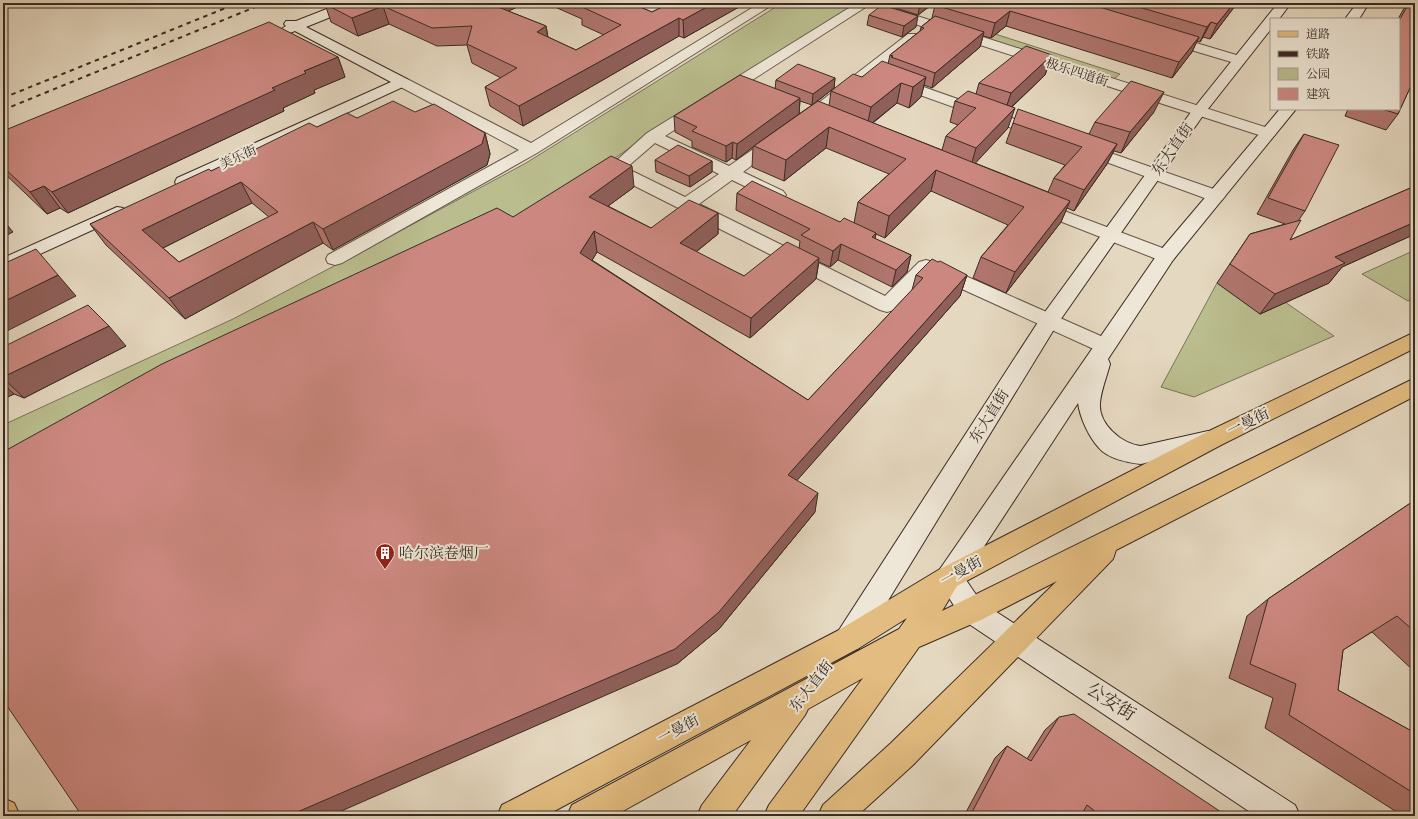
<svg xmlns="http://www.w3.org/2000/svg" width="1418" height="819" font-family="'IM FELL French Canon','Noto Serif SC',serif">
<rect width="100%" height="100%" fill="#e5d8c0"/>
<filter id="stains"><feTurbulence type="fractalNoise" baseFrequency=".005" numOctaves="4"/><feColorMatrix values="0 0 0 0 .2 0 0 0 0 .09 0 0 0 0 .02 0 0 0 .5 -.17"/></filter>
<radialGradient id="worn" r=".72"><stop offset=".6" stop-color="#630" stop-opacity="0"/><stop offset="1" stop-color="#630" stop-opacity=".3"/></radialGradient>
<!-- green -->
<path fill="#babd8e" stroke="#7a7458" d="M782,3H857L646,136L558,199L3,474V425L233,319L376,244L526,163Z
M964,24L1120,74L1111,81L958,30Z
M1415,250V298L1408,301L1362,274Z
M1217,283L1260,314L1285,302L1334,336L1194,397L1161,387Z"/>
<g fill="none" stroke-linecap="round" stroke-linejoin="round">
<!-- street casing -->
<g stroke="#65564a" stroke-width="2">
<path id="street" d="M760,3H775L537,153L342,263L335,265L328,263L326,259L328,255L519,150L397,85L395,82L397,79H407L531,143Z
M857,3H872L665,136L729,166L808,111L908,34H918L920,37L918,40L878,71L1046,130L1048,133L1046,136H1034L870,77L743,172L783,191L786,195L783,199L777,200L771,199L732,180L699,204L885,296L919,262L926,260L933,262L934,264L943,266L1112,341L1115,346L1112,351L1105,353L1098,351L929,274L894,310L887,312L880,310L609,173L607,169L647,133ZM655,143L719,174L685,197L626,168Z
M889,7L1274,130L1276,133L1274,136H1262L884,14L883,11L884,8Z
M1166,34L1243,57L1245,60L1243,63L1238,64L1161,41L1159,38L1161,35Z
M1082,143L1222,192L1225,196L1222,200L1216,201L1210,200L1076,151L1074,148L1076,145Z
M1035,200L1173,252L1175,256L1173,260L1166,262L1159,260L1029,209L1026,205L1029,201Z"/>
</g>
<!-- secondary casing -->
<g stroke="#3a2b23" stroke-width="2">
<path id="secondary" d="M342,3H359L358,6L306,27L407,79L409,82L407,85L189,186L183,187L177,186L175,182L177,178L391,82L295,31L287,34L282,33L280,30L286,26L284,24L286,21H296Z
M1278,3H1291L1279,19H1271V29L1204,114L1056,326L859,648L849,652L839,648L835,639L839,630L1042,316L1194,108Z
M1357,3H1369L1359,19H1345Z
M1280,109H1296L1173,260L1108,359L1110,364C1107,376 1101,390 1100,403C1098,424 1122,444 1141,446L1208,431L1216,434L1219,440L1216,446L1141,464C1128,463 1107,458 1099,448C1089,437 1080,418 1078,403L964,577L981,602L1295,805L1300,816H1256L963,620L936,577L940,569L1159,252Z
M117,207L123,208L126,212L123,216L3,271V258Z"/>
</g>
<!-- primary casing -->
<g stroke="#3a2b23" stroke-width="2">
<path id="primary" d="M1415,332V348L1221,445L957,586L942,611L1415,378V396L1116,550L1113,559L913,765L857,816H818L823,805L891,743L1057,581L981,620L919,647L799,816H764L769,805L863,678L808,709L805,715L732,816H697L702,805L751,740L614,816H567L572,805L899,629L907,618L859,648L545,816H497L502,805L839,630L940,569L1205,433Z"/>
</g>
<!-- highway casing -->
<g stroke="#3a2b23" stroke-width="2">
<path id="highway" d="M3,798L14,803L20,816H3Z"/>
</g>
<!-- street -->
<use href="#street" fill="#eee6d6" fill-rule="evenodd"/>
<!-- secondary -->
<use href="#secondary" fill="#eee6d6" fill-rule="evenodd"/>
<!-- primary -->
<use href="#primary" fill="#e2bc80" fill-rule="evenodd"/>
<!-- highway -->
<use href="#highway" fill="#e2bc80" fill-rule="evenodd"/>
<!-- rail -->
<path stroke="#3a2b23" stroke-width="2" stroke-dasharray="4.5 4.5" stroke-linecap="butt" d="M3,98L238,3
M3,110L265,3"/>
</g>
<!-- wall -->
<path fill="#af756e" stroke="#3a2b23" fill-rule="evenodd" d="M526,3L508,11L546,26L548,37L576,50L604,35L582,25V19L546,3H630L652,12L670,3H746L684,38L679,36L523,126L490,106L485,87L501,78L472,63L467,45L437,46L389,24L358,36L331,22L325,4Z
M891,3H934L918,15L890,6Z
M937,3H1244L1240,7L1235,6L1210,39L1203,37L1200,42L1197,41L1192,52L1172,78L1006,26L991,38L983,36L980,47L932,88L924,85L921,97L909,108L897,103L873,123L942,150L946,136L958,125L950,122L955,101L976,94L979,83L1052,55L1045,75L1012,107L1008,128L975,163L1048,192L1054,178L1065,165L1006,143L1013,123L1089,134L1095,122L1154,112L1121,153L1114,151L1107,164L1074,211L1067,208L1061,222L1006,293L973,278L981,257L1008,225L931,191L885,238L876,234L875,239L911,255L907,272L892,287L838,260L830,267L819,262L816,279L750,338L597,252L592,260L808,400L912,290L916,275H967L960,296L797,480L815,512L719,629L677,664L513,217L634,187L608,206L651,228L718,213V234L696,252L744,276L799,249L800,241L736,210L737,193L840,222L854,223L858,202L889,174L826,148L784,181L752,167L753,147L736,160L732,158L726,162L692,147V141L675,132L674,116L775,89L776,80L835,78L834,88L814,104L829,106L831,91L862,77L888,64L890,55L920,31L921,27L932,18L935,5ZM800,101L812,105L799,114Z
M1407,3H1415V77L1398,114L1386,130L1345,116L1348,109H1399V19H1398Z
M869,15L916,27L902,37L867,25Z
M338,57L345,77L314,90L315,93L283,108L284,111L68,213L60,208L47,214L3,172V131Z
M357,118L485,133L490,154L487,165L333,250L323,243L185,319L106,245L90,224L211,171L317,127ZM252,203L269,217L179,262L163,248Z
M1304,134L1305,211L1298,221L1290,240L1415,186V234L1342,267L1329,283L1260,314L1217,283L1250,234L1285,224L1257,214L1293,150Z
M655,160L712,161V172L690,187L656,172Z
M126,346L24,398L14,394L3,399V347Z
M1415,500V672L1372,632L1343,650L1338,690L1415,733V816H1403L1265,728L1273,698L1229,678L1247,616L1268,599Z
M1059,717L1227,816H964L995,758L1007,746L1027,759L1045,730Z"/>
<!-- shaded-wall -->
<path fill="#8f5f5a" stroke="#3a2b23" d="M486,3H526L489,20Z
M714,3H746L684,38L683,20Z
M920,3H934L918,15Z
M1234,3H1237L1235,6L1210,39L1217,24Z
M383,6L389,24L358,36L352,18Z
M1010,11L1006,26L991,38L995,23Z
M918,16L916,27L902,37L904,26Z
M679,18V36L523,126L519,106Z
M1211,22L1203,37L1200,42L1207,27Z
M546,26L549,45L537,32Z
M984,32L980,47L932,88L935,73Z
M1199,37L1192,52L1172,78L1179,62Z
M1052,55L1045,75L1004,114L1011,93Z
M338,57L345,77L314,90L315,93L283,108L284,111L68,213L52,192L272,88L304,71Z
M926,77L921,97L909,108L913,87Z
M835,78L834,88L812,105L813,94Z
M901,83L897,103L867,127L871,107Z
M1164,92L1154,112L1121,153L1130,132Z
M800,98L799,114L754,146L753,147L736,160L737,144Z
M1015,108L1008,128L970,169L976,148Z
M829,127L826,148L784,181L786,160Z
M485,133L490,154L487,165L333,250L323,229Z
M733,142L732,158L726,162V146Z
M1117,144L1107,164L1074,211L1084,190Z
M712,161V172L690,187L689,176Z
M632,166L634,187L592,218L589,197Z
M936,170L931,191L885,238L889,216Z
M241,182L252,203L157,251L142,230Z
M44,186L60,208L47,214L30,192Z
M1070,201L1061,222L1006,293L1015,272Z
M718,213V234L681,264L680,243Z
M3,220L13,232L3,237Z
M313,222L323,243L185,319L169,298Z
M1415,222V234L1342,267L1329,283L1260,314L1275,294L1335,257Z
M594,231L597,252L584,274L580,253Z
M876,233L873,249L872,237Z
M841,244L838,260L830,267L833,251Z
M911,255L907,272L892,287L896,270Z
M819,258L816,279L750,338L751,318Z
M58,275L76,296L3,333V302Z
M967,275L960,296L785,494L788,475Z
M109,326L126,346L24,398L3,378V377Z
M3,384L14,394L3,399Z
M818,493L815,512L719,629L677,664L330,816H288Z"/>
<!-- building -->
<path fill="#cc8880" stroke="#3a2b23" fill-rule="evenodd" d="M328,3H488L546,26L537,32L576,50L621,25L580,6L586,4L585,3H630L652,12L670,3H714L683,20L679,18L519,106L485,87L517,68L467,44L472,26L432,28L383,6L352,18L325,4Z
M937,3H1086L1199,37L1179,62L1010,11L995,23L935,5Z
M1125,3H1234L1217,24L1211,22L1207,27Z
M1409,3H1415V77L1398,114L1382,109H1399V21Z
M882,5L918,16L904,26L869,15Z
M935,16L984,32L935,73L891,57L893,56L890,55L924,28L921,27Z
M269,22L338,57L304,71L306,73L272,88L275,90L52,192L44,186L30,192L3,167V131Z
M1026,46L1052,55L1011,93L979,83Z
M882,61L926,77L913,87L901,83L871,107L831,91L853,74L862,77Z
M798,64L835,78L813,94L776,80Z
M740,75L800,98L737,144L733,142L726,146L692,131L697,127L674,116Z
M1131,81L1164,92L1130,132L1095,122Z
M968,91L1015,108L976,148L946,136L976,108L955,101Z
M393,101L415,112L434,104L485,133L482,144L323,229L313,222L169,298L90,224L209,169L211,171L309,123L317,127L347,113L357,118ZM241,182L278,212L179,262L142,230Z
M818,101L1070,201L1015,272L981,257L1024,207L936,170L889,216L858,202L906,159L829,127L786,160L754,146Z
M1018,109L1117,144L1084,190L1054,178L1082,147L1013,123Z
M1304,134L1339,145L1305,211L1268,198Z
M678,145L712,161L689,176L655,160Z
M611,156L632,166L589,197L651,228L689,200L718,213L680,243L744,276L787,242L819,258L751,318L594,231L580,253L808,400L923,278L916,275L932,259L938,262L940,261L967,275L788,475L818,493L719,612L675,649L288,816H82L3,700V452L162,364L497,208L513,217Z
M752,181L840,222L844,218L876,233L872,237L911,255L896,270L841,244L833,251L801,235L810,229L737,193Z
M1415,186V222L1335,257L1345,263L1275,294L1230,264L1250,234L1301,220L1290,240Z
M36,249L58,275L3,302V264Z
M88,305L109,326L3,377V347Z
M1415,500V632L1397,616L1343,650L1338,690L1415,733V794L1289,715L1296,684L1250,664L1268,599Z
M1074,714L1227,816H1101L1087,805L1081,816H970L1007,746L1031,761L1059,717Z"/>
<!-- icons -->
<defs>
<g id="building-pin" transform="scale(1)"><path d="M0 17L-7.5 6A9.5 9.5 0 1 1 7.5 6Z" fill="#8f2418" stroke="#eee6d6"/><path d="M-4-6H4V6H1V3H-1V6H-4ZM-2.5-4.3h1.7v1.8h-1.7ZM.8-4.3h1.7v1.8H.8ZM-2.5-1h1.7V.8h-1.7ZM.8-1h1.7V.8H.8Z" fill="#fff"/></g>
</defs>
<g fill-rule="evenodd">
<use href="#building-pin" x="385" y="553"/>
</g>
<g text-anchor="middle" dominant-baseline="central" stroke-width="4" stroke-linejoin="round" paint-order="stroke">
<!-- far-street labels -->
<g font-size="13" fill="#3a2b23" stroke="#eee6d6">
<text transform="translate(1077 72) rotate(18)">极乐四道街</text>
<text transform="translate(238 157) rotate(-25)">美乐街</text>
</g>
<!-- street labels -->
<g font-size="15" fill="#3a2b23" stroke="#eee6d6">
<text transform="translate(1172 149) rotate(-55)">东大直街</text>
<text transform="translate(989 416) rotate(-58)">东大直街</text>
<text transform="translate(1248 422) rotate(-26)">一曼街</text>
<text transform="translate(961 571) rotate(-29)">一曼街</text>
<text transform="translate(811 686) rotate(-52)">东大直街</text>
<text transform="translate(678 729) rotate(-28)">一曼街</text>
</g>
<!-- poi labels -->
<g font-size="15" fill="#3a2b23" stroke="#eee6d6" text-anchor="start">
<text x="399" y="553">哈尔滨卷烟厂</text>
</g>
<!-- near-street labels -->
<g font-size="18" fill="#3a2b23" stroke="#eee6d6">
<text transform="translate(1111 702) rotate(33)">公安街</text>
</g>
</g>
<!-- margin -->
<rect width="1418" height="819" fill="none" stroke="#e5d8c0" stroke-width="16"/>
<rect x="4" y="4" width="1410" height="811" fill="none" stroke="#3a2b23" stroke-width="2"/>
<rect x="8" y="8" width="1402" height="803" fill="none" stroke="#3a2b23"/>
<!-- legend -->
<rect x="1270" y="18" width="130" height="92" fill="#eee6d6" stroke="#a69b8e"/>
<rect x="1278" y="31" width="20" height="6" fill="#e2bc80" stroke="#a69b8e"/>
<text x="1306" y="38" font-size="12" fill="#3a2b23">道路</text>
<rect x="1278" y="51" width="20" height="6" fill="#3a2b23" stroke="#a69b8e"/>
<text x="1306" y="58" font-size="12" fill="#3a2b23">铁路</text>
<rect x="1278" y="68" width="20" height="12" fill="#babd8e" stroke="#a69b8e"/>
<text x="1306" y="78" font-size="12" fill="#3a2b23">公园</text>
<rect x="1278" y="88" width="20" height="12" fill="#cc8880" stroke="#a69b8e"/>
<text x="1306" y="98" font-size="12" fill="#3a2b23">建筑</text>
<rect width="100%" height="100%" filter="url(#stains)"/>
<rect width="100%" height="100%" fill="url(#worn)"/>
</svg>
